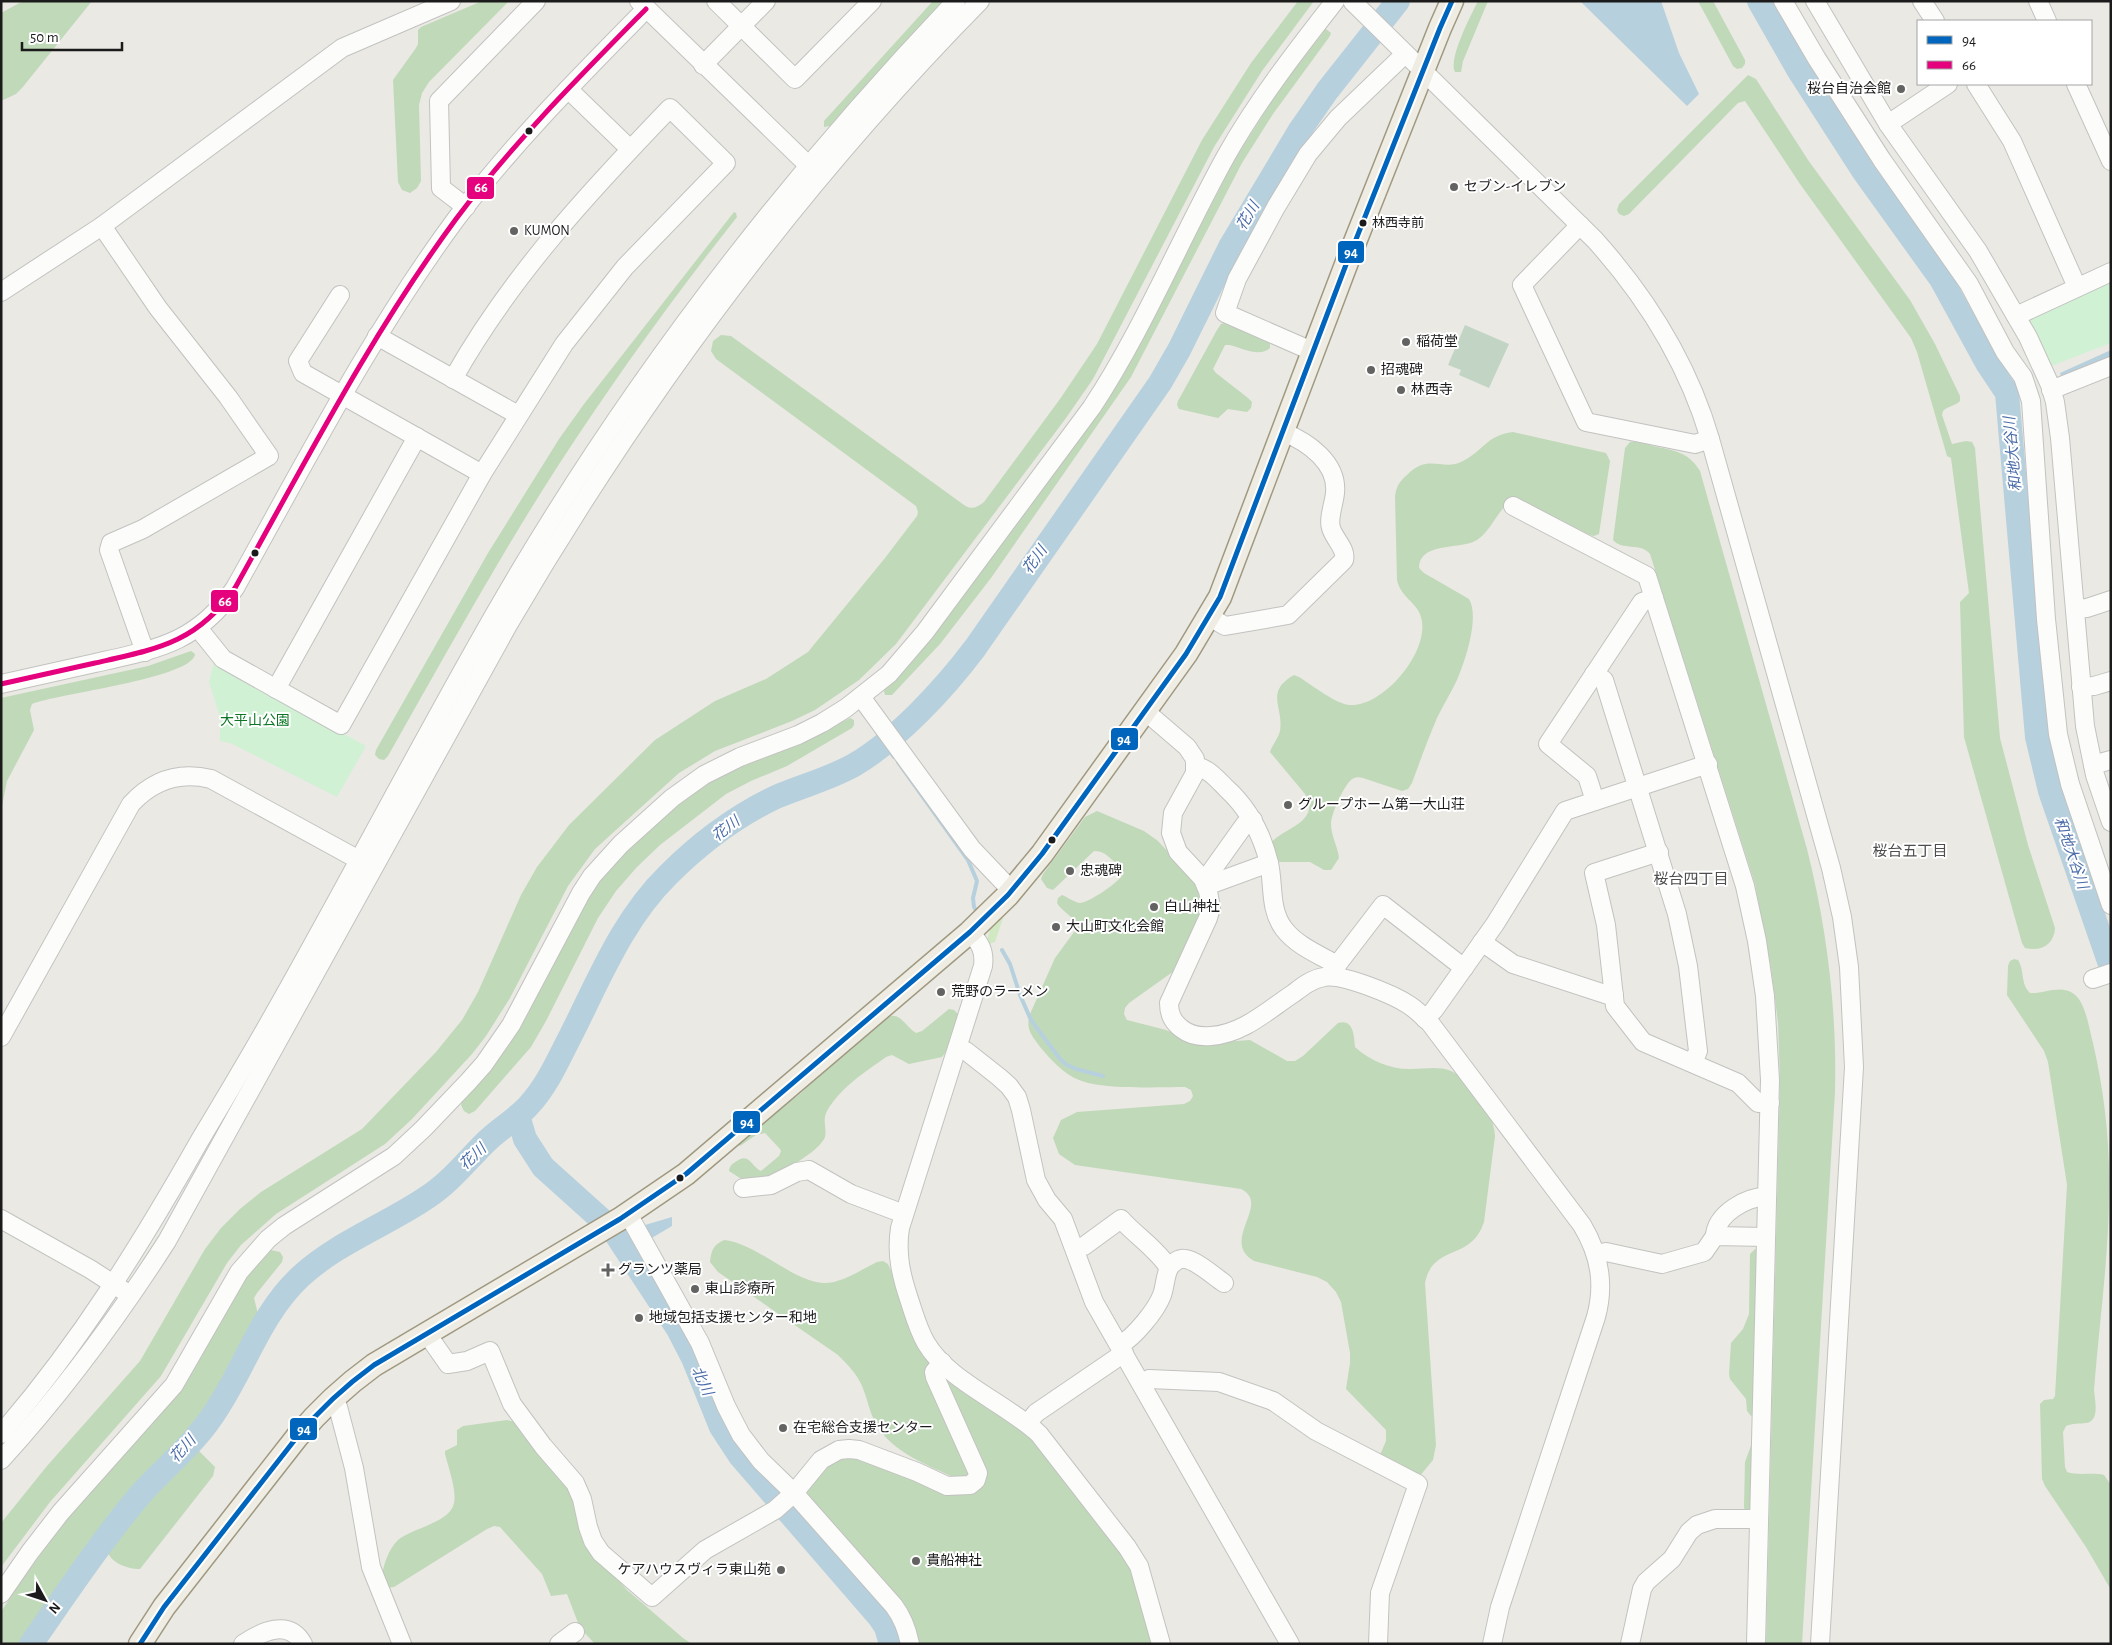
<svg xmlns="http://www.w3.org/2000/svg" width="2112" height="1645" font-family="'Alegreya Sans','Noto Sans JP',sans-serif">
<style>
.grass{fill:#d1e8c2}
.forest{fill:#c0d9b9}
.cemetery{fill:#c2d5c5}
.park{fill:#d1f1d5}
.water{fill:#b7d0dd}
.lines{fill:none;stroke-linecap:round;stroke-linejoin:round}
.stream{stroke:#b7d0dd;stroke-width:4}
.river{stroke:#b7d0dd;stroke-width:24}
.minor-casing{stroke:#c2c2c0;stroke-width:20}
.major-casing{stroke:#9f9981;stroke-width:25}
.minor{stroke:#fcfcfb;stroke-width:18}
.major{stroke:#efece3;stroke-width:22}
.bus-1-casing{stroke:#fff;stroke-width:9}
.bus-2-casing{stroke:#fff;stroke-width:9}
.bus-1{stroke:#0065bd;stroke-width:5}
.bus-2{stroke:#e5007d;stroke-width:5}
.poi-dot{fill:#636361;stroke:#fff;stroke-width:2}
.bus-dot{fill:#1b1b1b;stroke:#fff;stroke-width:2}
.labels{text-anchor:middle;dominant-baseline:central;stroke-width:4;stroke-linejoin:round;paint-order:stroke}
.bus-label{font-size:13px;fill:#1b1b1b;stroke:#fff;text-anchor:start}
.poi-label{font-size:14px;fill:#1b1b1b;stroke:#fff;text-anchor:start}
.park-label{font-size:14px;fill:#0c7624;stroke:#fff}
.water-label{font-size:15px;font-style:italic;fill:#4a6ca8;stroke:#fff}
.neighbourhood-label{font-size:15px;fill:#4e4e4e;stroke:#fff}
.line-badge{stroke:#fff;stroke-width:2}
.badge-label{font-size:14px;text-anchor:middle;font-weight:bold;fill:#fff}
</style>
<rect width="100%" height="100%" fill="#eae9e4"/>
<path class="grass" d="M1002,916L1003,918L995,942L989,944L987,940L991,927Z"/>
<g class="forest">
<path d="M23,1H92L22,88L16,94L1,101V13Z"/>
<path d="M482,1H509L429,82L422,93L419,105L421,181L417,188L410,193L402,190L398,182L393,80L416,48L418,44V30L421,27Z"/>
<path d="M933,1H944L830,126L824,127V121Z"/>
<path d="M1298,1H1314L1262,71L1214,147L1093,379L1066,418L896,644L859,680L815,710L792,721L715,751L679,773L595,849L568,886L510,998L486,1036L472,1054L412,1119L385,1144L276,1214L241,1245L227,1263L161,1376L50,1502L1,1567V1523L47,1466L140,1361L205,1249L221,1228L240,1209L261,1192L362,1129L436,1052L462,1020L478,992L521,895L537,867L569,825L655,740L715,701L766,679L808,652L885,558L917,516L918,512L916,506L716,359L711,351L713,341L721,335L731,336L964,505C972,510 976,508 984,502L1060,399L1097,344L1202,140L1251,63Z"/>
<path d="M1478,1H1488L1463,61L1461,72H1455C1448,59 1471,15 1478,1Z"/>
<path d="M1698,1H1713L1745,60V64L1742,68L1737,69L1733,66Z"/>
<path d="M1326,29L1331,33L1330,36L1273,114L1242,163L1131,377L991,578L940,644L892,695H885L884,691L886,688L914,660L932,638L1085,432L1113,391L1137,348L1235,159L1282,85Z"/>
<path d="M1748,75L1756,79L1808,160L1910,300L1935,344L1960,396V401C1955,406 1948,406 1943,411L1942,415L1952,444L1966,441L1972,442L1975,448L2000,738L2028,845L2055,928C2054,945 2041,952 2025,948L2022,943L1964,737L1960,602L1969,593L1951,458L1947,456L1917,352L1911,338L1800,184L1745,101L1738,103L1629,214L1624,216L1619,214L1617,210L1619,204Z"/>
<path d="M734,212L736,213L737,217C672,299 611,384 554,472C495,564 442,661 388,756L384,760L379,759L375,755L376,750L488,553L559,439L584,404Z"/>
<path d="M1228,322L1266,338L1270,343V348C1260,358 1242,348 1230,345H1225L1213,369L1216,373L1248,398L1252,402L1251,408L1247,412L1228,409L1218,418L1179,409L1177,405L1178,401L1217,330L1221,324Z"/>
<path d="M1513,432L1606,453L1610,461L1599,534L1594,536L1590,535L1517,498C1499,503 1492,534 1473,542C1456,549 1419,543 1419,568L1424,573L1469,599C1480,617 1465,662 1457,680C1451,693 1443,705 1437,718C1428,739 1420,761 1412,783L1408,789L1402,791L1363,778C1359,777 1356,777 1352,779C1344,785 1331,814 1331,824C1331,836 1338,847 1339,858L1331,870H1324L1310,862H1278L1271,843C1283,828 1322,822 1305,794L1270,752C1272,745 1278,739 1280,731C1284,707 1264,692 1294,675L1299,677C1312,685 1334,703 1349,705C1383,708 1431,651 1421,617C1417,602 1401,598 1397,580L1395,497C1396,486 1400,481 1408,474C1429,453 1443,472 1463,461C1483,451 1487,435 1513,432Z"/>
<path d="M1630,442C1638,441 1646,444 1653,446C1673,450 1689,452 1700,471L1807,849C1827,929 1837,1009 1835,1092L1802,1644H1766L1780,1080L1778,1023L1771,967L1755,884L1650,554C1641,542 1622,551 1613,540L1625,448Z"/>
<path d="M191,651L195,654C193,678 56,694 32,704L30,710L34,730L7,781L1,811V698L148,666Z"/>
<path d="M850,718L854,720V725L852,728L787,766L751,781L726,794L660,845L637,867L616,891L598,918L546,1021L531,1047L475,1111L469,1114L464,1111L461,1105L463,1100L490,1070L519,1030L588,898L612,865L627,851L678,805L709,782L743,765L801,743Z"/>
<path d="M1097,811L1144,831L1158,841L1197,883L1204,907L1174,971L1129,1003L1125,1008L1124,1014L1127,1020L1166,1030L1180,1036L1222,1042L1250,1040L1287,1061H1295L1303,1056L1338,1023C1354,1018 1354,1037 1355,1047C1370,1061 1392,1070 1412,1069C1424,1069 1439,1066 1451,1071C1462,1075 1470,1088 1478,1098C1487,1110 1494,1120 1495,1136L1484,1222C1471,1262 1433,1243 1425,1283L1436,1445L1433,1460L1419,1477L1380,1455L1386,1441V1430L1346,1389L1350,1363V1353L1341,1302L1336,1292L1327,1282L1317,1277L1254,1261C1219,1241 1272,1204 1241,1189L1075,1165L1059,1154L1053,1138L1061,1120L1077,1112L1184,1104L1190,1101L1193,1096L1191,1090L1185,1087C1158,1087 1102,1090 1079,1080C1064,1074 1051,1060 1041,1048C1032,1036 1025,1029 1030,1014L1055,958L1077,928C1076,917 1062,912 1057,903L1058,898L1062,895C1068,897 1073,902 1080,903C1088,903 1122,881 1123,873C1123,867 1116,863 1111,859C1106,854 1102,851 1094,851L1053,890L1047,888L1041,879L1043,874L1085,817Z"/>
<path d="M2014,959L2018,960C2025,971 2020,983 2030,993C2045,994 2060,984 2074,994C2086,1003 2089,1029 2093,1043C2104,1091 2110,1140 2109,1190C2109,1257 2099,1324 2094,1390C2095,1401 2100,1421 2086,1423C2079,1424 2073,1423 2066,1426L2063,1432L2065,1467L2067,1472C2079,1476 2092,1472 2104,1475L2111,1485V1590L2086,1547L2045,1486L2042,1479L2040,1404L2044,1400L2053,1399L2055,1396L2067,1185L2048,1062L2044,1051L2007,995L2008,966L2010,961Z"/>
<path d="M949,1009L954,1010L958,1014V1019L948,1049L942,1057L909,1064L892,1055L886,1057C864,1073 841,1087 827,1111C822,1120 827,1128 825,1137C820,1151 780,1174 766,1177C759,1179 751,1179 743,1180L729,1171C730,1165 732,1164 737,1161C749,1152 752,1167 761,1171L779,1156L781,1151L780,1149L765,1133L756,1135L740,1146L737,1144L762,1122L800,1094L837,1058L884,1018C901,1010 904,1026 916,1033L922,1031Z"/>
<path d="M724,1240C758,1244 790,1280 823,1283C841,1284 862,1269 877,1262L883,1261L888,1264L933,1365L974,1473L964,1482C935,1468 898,1456 879,1429C870,1416 868,1400 862,1386C856,1373 848,1365 838,1355L718,1272L710,1262C711,1251 713,1245 724,1240Z"/>
<path d="M1755,1249L1758,1250L1754,1414L1751,1416L1747,1411L1746,1399L1730,1379L1729,1374L1731,1343L1743,1329L1749,1314L1750,1254Z"/>
<path d="M271,1250L280,1252L283,1257L282,1262L257,1293L254,1298L258,1314L257,1319L217,1395L203,1417L125,1502L80,1561L22,1644H1V1612L23,1578L68,1518L181,1390L247,1276L267,1253Z"/>
<path d="M941,1374L1034,1439L1121,1551L1131,1569L1153,1644H918C915,1627 911,1615 901,1601L809,1498L806,1487L840,1454L915,1475L980,1482Z"/>
<path d="M507,1420L516,1422L566,1479L600,1560L627,1590L683,1638L692,1644H595L580,1628L567,1594L551,1596L542,1574L500,1527L494,1526L487,1529L394,1587L388,1588L382,1575C384,1563 389,1549 398,1540C412,1528 450,1523 454,1503C457,1491 448,1466 445,1454V1451L457,1445V1430L463,1426Z"/>
<path d="M1753,1440L1752,1511H1746L1744,1508L1745,1462Z"/>
<path d="M194,1450L199,1451L215,1467L213,1476L140,1569C131,1570 114,1564 109,1555C107,1551 109,1547 111,1543L159,1485Z"/>
</g>
<path class="cemetery" d="M1465,325L1509,344L1489,388L1459,375L1461,370L1448,365Z"/>
<g class="park">
<path d="M2111,278V343L2051,366L2027,320Z"/>
<path d="M215,659L219,664L366,746L337,797L230,743L220,741V717L209,682Z"/>
</g>
<g class="water">
<path d="M1580,1H1661L1679,53L1699,94L1687,106Z"/>
<path d="M2111,350V357L2062,379L2060,373Z"/>
<path d="M672,1217V1226L650,1239L644,1229L645,1225Z"/>
</g>
<g class="lines">
<g class="stream">
<path d="M2007,391L2017,388"/>
<path d="M887,747L894,757"/>
<path d="M898,762L968,860L977,881L973,898L974,907L977,912"/>
<path d="M1002,950L1010,964L1020,995L1031,1020L1060,1059L1067,1065L1076,1069L1103,1076"/>
</g>
<g class="river">
<path d="M1759,1L1799,71L1864,172L1941,279L1987,363L2007,393L2037,737L2050,791L2111,967"/>
<path d="M518,1116L525,1139L543,1167L613,1230L678,1329L693,1358L721,1427L740,1456L880,1618L886,1627L891,1644"/>
<path d="M31,1644C66,1594 100,1543 139,1496C162,1470 191,1447 211,1418C244,1372 258,1316 301,1276C337,1243 386,1225 426,1198C450,1183 468,1159 488,1140C502,1127 518,1118 530,1104C548,1084 558,1060 570,1037C598,982 622,920 668,875C699,844 736,816 776,797C802,786 829,779 854,765C897,740 945,688 975,648L1160,383L1179,350L1230,247L1300,130L1327,91L1398,1"/>
</g>
<g class="minor-casing">
<g id="minor">
<path d="M639,1L808,165"/>
<path d="M716,1L795,79L872,1"/>
<path d="M1352,1L1595,240C1647,298 1688,364 1710,439L1831,868L1842,917L1849,967L1854,1067L1820,1644"/>
<path d="M1783,1L1817,59L1882,160L1969,284L2005,352L2023,377L2031,401L2046,619L2058,734L2070,784L2111,905"/>
<path d="M1815,1L1888,124L1978,251L2028,337L2050,385L2055,402L2060,438L2085,726L2095,775L2111,822"/>
<path d="M1922,1L1935,21"/>
<path d="M2038,1L2047,21"/>
<path d="M703,65L766,1"/>
<path d="M1976,84L2012,141L2077,287"/>
<path d="M2076,84L2111,161"/>
<path d="M568,89L630,149"/>
<path d="M1888,124L1948,84"/>
<path d="M466,207L441,188L439,101L536,1"/>
<path d="M1580,225L1522,285L1586,422L1695,444L1710,439"/>
<path d="M102,226L158,308L228,397L269,456L143,529L111,543L109,550L145,652"/>
<path d="M1,292L102,226L342,48L451,1"/>
<path d="M340,295L298,361L303,373L482,474"/>
<path d="M2016,316L2111,272"/>
<path d="M377,336L518,415"/>
<path d="M1314,352L1225,313L1237,279L1276,207L1308,154L1338,118L1405,54"/>
<path d="M2051,390L2111,366"/>
<path d="M1513,506L1647,576L1745,886L1757,941L1765,996L1770,1080L1756,1644"/>
<path d="M2075,609L2087,608L2111,600"/>
<path d="M1210,617L1225,626L1288,615L1344,560C1347,549 1334,539 1331,528C1328,518 1334,504 1335,493C1338,463 1308,442 1283,432"/>
<path d="M198,628L223,659L341,725L482,474L564,344L625,267L726,163L670,108C590,191 510,277 453,379"/>
<path d="M1594,674L1604,680L1677,914L1688,966L1698,1051L1693,1063"/>
<path d="M1,684C32,677 64,670 95,663C157,649 197,643 235,588C305,463 371,334 456,219C513,143 580,76 646,9"/>
<path d="M2081,687L2094,686L2111,681"/>
<path d="M276,689L417,437"/>
<path d="M861,697L972,849L1012,891"/>
<path d="M1145,711L1187,747L1195,759V773L1173,813L1171,833L1178,852L1203,879L1208,891L1211,908L1208,918L1169,1003C1169,1015 1173,1022 1182,1029C1191,1036 1200,1037 1211,1036C1243,1034 1268,1010 1294,993C1303,986 1312,979 1324,977C1342,973 1394,995 1409,1005C1417,1010 1423,1017 1430,1023L1582,1225C1600,1255 1605,1284 1596,1317L1500,1607L1492,1644"/>
<path d="M2093,765L2111,760"/>
<path d="M1196,766C1209,769 1217,779 1226,788C1248,808 1262,834 1269,863C1274,885 1269,909 1284,929C1297,946 1320,955 1337,965"/>
<path d="M1595,801L1587,776L1548,744L1642,602L1654,598"/>
<path d="M1659,852L1594,873L1606,925L1615,1006L1643,1042L1738,1083L1758,1103H1770"/>
<path d="M1203,879L1210,873L1245,824L1253,820"/>
<path d="M1206,886L1269,863"/>
<path d="M970,932C980,943 985,951 983,966L900,1228C896,1254 901,1275 909,1299C914,1314 918,1329 926,1343C948,1381 1006,1403 1039,1434L1127,1547L1139,1566L1161,1644"/>
<path d="M1482,942L1513,964L1608,995H1614"/>
<path d="M1335,976L1337,965L1383,905L1464,968"/>
<path d="M2093,979L2111,973"/>
<path d="M1425,1019L1434,1010L1495,924L1565,811L1708,764"/>
<path d="M1,1037L131,804C153,780 179,771 211,779L359,860"/>
<path d="M957,1049L966,1051L999,1077L1009,1086L1017,1097L1021,1110L1036,1180L1047,1200L1063,1219L1094,1302L1290,1644"/>
<path d="M743,1188L771,1185L797,1172L809,1170L851,1194L904,1214"/>
<path d="M628,1214L700,1343L726,1406L741,1435L761,1461L794,1493L894,1606C903,1618 907,1629 910,1644"/>
<path d="M1,1219L90,1269L124,1291"/>
<path d="M1715,1236C1716,1214 1747,1196 1767,1197"/>
<path d="M1075,1249L1084,1246L1121,1219C1136,1236 1156,1248 1169,1268"/>
<path d="M1596,1254L1606,1252L1662,1264L1704,1252L1715,1236L1766,1237"/>
<path d="M427,1334L448,1364L467,1361L490,1351L512,1404L543,1446L575,1483L582,1499L588,1527L593,1541L601,1553L652,1597L705,1550L775,1510L794,1493L821,1460L839,1450L849,1449L859,1450L917,1472L947,1486L970,1485L976,1480L978,1473L935,1377L934,1372L942,1362"/>
<path d="M1120,1345C1134,1337 1156,1311 1162,1295C1165,1287 1165,1276 1169,1268C1172,1263 1179,1258 1185,1259C1196,1260 1215,1277 1224,1283"/>
<path d="M1142,1383L1149,1379L1219,1382L1273,1401L1316,1431L1418,1484L1380,1593L1378,1644"/>
<path d="M331,1399L338,1407L354,1468L371,1567L402,1644"/>
<path d="M1028,1423L1036,1413L1124,1353"/>
<path d="M1,1434C80,1343 141,1244 200,1140C221,1105 242,1070 262,1035C341,897 414,755 493,617C621,393 778,188 956,1"/>
<path d="M1,1460C63,1392 117,1319 167,1241L508,625C640,399 796,188 980,1"/>
<path d="M1,1594L30,1552L61,1512L174,1385L239,1272L268,1239L284,1226L394,1156L423,1129L468,1082L484,1064L511,1025L581,893L592,876L621,844L672,798L704,775L740,757L798,735L822,723L846,708L889,674L925,632L1092,407C1144,328 1180,239 1226,156C1257,101 1296,51 1335,1"/>
<path d="M243,1644C261,1632 289,1618 303,1644"/>
<path d="M559,1644L575,1632"/>
<path d="M1630,1644L1642,1589L1646,1582L1672,1559L1689,1532L1697,1525L1715,1519H1759"/>
</g>
</g>
<g class="major-casing">
<path id="major" d="M140,1644L164,1607L297,1437C320,1409 345,1386 374,1365L620,1219L686,1174L970,932L1008,895L1042,854L1186,654L1220,597L1347,262L1440,28L1452,1"/>
</g>
<use href="#minor" class="minor"/>
<use href="#major" class="major"/>
<g class="bus-1-casing">
<path id="bus-1" d="M140,1644L164,1607L297,1437C320,1409 345,1386 374,1365L620,1219L686,1174L970,932L1008,895L1042,854L1186,654L1220,597L1347,262L1440,28L1452,1"/>
</g>
<g class="bus-2-casing">
<path id="bus-2" d="M1,684C32,677 64,670 95,663C157,649 197,643 235,588C305,463 371,334 456,219C513,143 580,76 646,9"/>
</g>
<use href="#bus-1" class="bus-1"/>
<use href="#bus-2" class="bus-2"/>
</g>
<g class="poi-dot">
<circle cx="1901" cy="89" r="5"/>
<circle cx="1454" cy="187" r="5"/>
<circle cx="514" cy="231" r="5"/>
<circle cx="1406" cy="342" r="5"/>
<circle cx="1371" cy="370" r="5"/>
<circle cx="1401" cy="390" r="5"/>
<circle cx="1288" cy="805" r="5"/>
<circle cx="1070" cy="871" r="5"/>
<circle cx="1154" cy="907" r="5"/>
<circle cx="1056" cy="927" r="5"/>
<circle cx="941" cy="992" r="5"/>
<path d="M605.5 1262.5h5v5h5v5h-5v5h-5v-5h-5v-5h5z"/>
<circle cx="695" cy="1289" r="5"/>
<circle cx="639" cy="1318" r="5"/>
<circle cx="783" cy="1428" r="5"/>
<circle cx="916" cy="1561" r="5"/>
<circle cx="781" cy="1570" r="5"/>
</g>
<g class="bus-dot">
<circle cx="529" cy="131" r="4.5"/>
<circle cx="1363" cy="223" r="4.5"/>
<circle cx="255" cy="553" r="4.5"/>
<circle cx="1052" cy="840" r="4.5"/>
<circle cx="680" cy="1178" r="4.5"/>
</g>
<g class="labels">
<g class="bus-label">
<text x="1372" y="223">林西寺前</text>
</g>
<g class="poi-label">
<text x="1891" y="89" text-anchor="end">桜台自治会館</text>
<text x="1464" y="187">セブン-イレブン</text>
<text x="524" y="231">KUMON</text>
<text x="1416" y="342">稲荷堂</text>
<text x="1381" y="370">招魂碑</text>
<text x="1411" y="390">林西寺</text>
<text x="1298" y="805">グループホーム第一大山荘</text>
<text x="1080" y="871">忠魂碑</text>
<text x="1164" y="907">白山神社</text>
<text x="1066" y="927">大山町文化会館</text>
<text x="951" y="992">荒野のラーメン</text>
<text x="618" y="1270">グランツ薬局</text>
<text x="705" y="1289">東山診療所</text>
<text x="649" y="1318">地域包括支援センター和地</text>
<text x="793" y="1428">在宅総合支援センター</text>
<text x="926" y="1561">貴船神社</text>
<text x="771" y="1570" text-anchor="end">ケアハウスヴィラ東山苑</text>
</g>
<g class="park-label">
<text x="255" y="721">大平山公園</text>
</g>
<g class="water-label">
<text transform="translate(1248 216) rotate(-59)">花川</text>
<text transform="translate(2013 454) rotate(-95)">和地大谷川</text>
<text transform="translate(1035 560) rotate(-55)">花川</text>
<text transform="translate(726 829) rotate(-38)">花川</text>
<text transform="translate(2071 853) rotate(71)">和地大谷川</text>
<text transform="translate(473 1157) rotate(-43)">花川</text>
<text transform="translate(702 1381) rotate(65)">北川</text>
<text transform="translate(183 1449) rotate(-48)">花川</text>
</g>
<g class="neighbourhood-label">
<text x="1910" y="851">桜台五丁目</text>
<text x="1691" y="879">桜台四丁目</text>
</g>
</g>
<g class="line-badge">
<rect x="466" y="176" width="29" height="24" rx="5" fill="#e5007d"/>
<rect x="1337" y="240" width="28" height="24" rx="5" fill="#0065bd"/>
<rect x="210" y="589" width="29" height="24" rx="5" fill="#e5007d"/>
<rect x="1110" y="727" width="29" height="24" rx="5" fill="#0065bd"/>
<rect x="732" y="1110" width="29" height="24" rx="5" fill="#0065bd"/>
<rect x="289" y="1417" width="29" height="24" rx="5" fill="#0065bd"/>
</g>
<g class="badge-label">
<text x="481" y="192">66</text>
<text x="1351" y="257">94</text>
<text x="225" y="606">66</text>
<text x="1124" y="744">94</text>
<text x="747" y="1127">94</text>
<text x="304" y="1434">94</text>
</g>
<rect width="2112" height="1645" fill="none" stroke="#1b1b1b" stroke-width="5"/>
<rect x="1917" y="20" width="175" height="65" fill="#ffffff" stroke="#a4a4a4"/>
<rect x="1927" y="36" width="25" height="8" fill="#0065bd" stroke="#a4a4a4"/>
<text x="1962" y="45" font-size="15" fill="#1b1b1b">94</text>
<rect x="1927" y="61" width="25" height="8" fill="#e5007d" stroke="#a4a4a4"/>
<text x="1962" y="70" font-size="15" fill="#1b1b1b">66</text>
<g transform="translate(45 1600) rotate(130)" stroke="#ffffff" stroke-width="4" paint-order="stroke">
<path d="M0-4L9 19L0 12L-9 19Z" fill="#1b1b1b"/>
<text y="-8" font-size="14" font-weight="bold" text-anchor="middle" fill="#1b1b1b">N</text>
</g>
<path d="M22 42v8h100v-8" fill="none" stroke="#1b1b1b" stroke-width="2.5"/>
<text x="30" y="42" font-size="15" fill="#1b1b1b" stroke="#ffffff" stroke-width="4" paint-order="stroke">50 m</text>
</svg>
